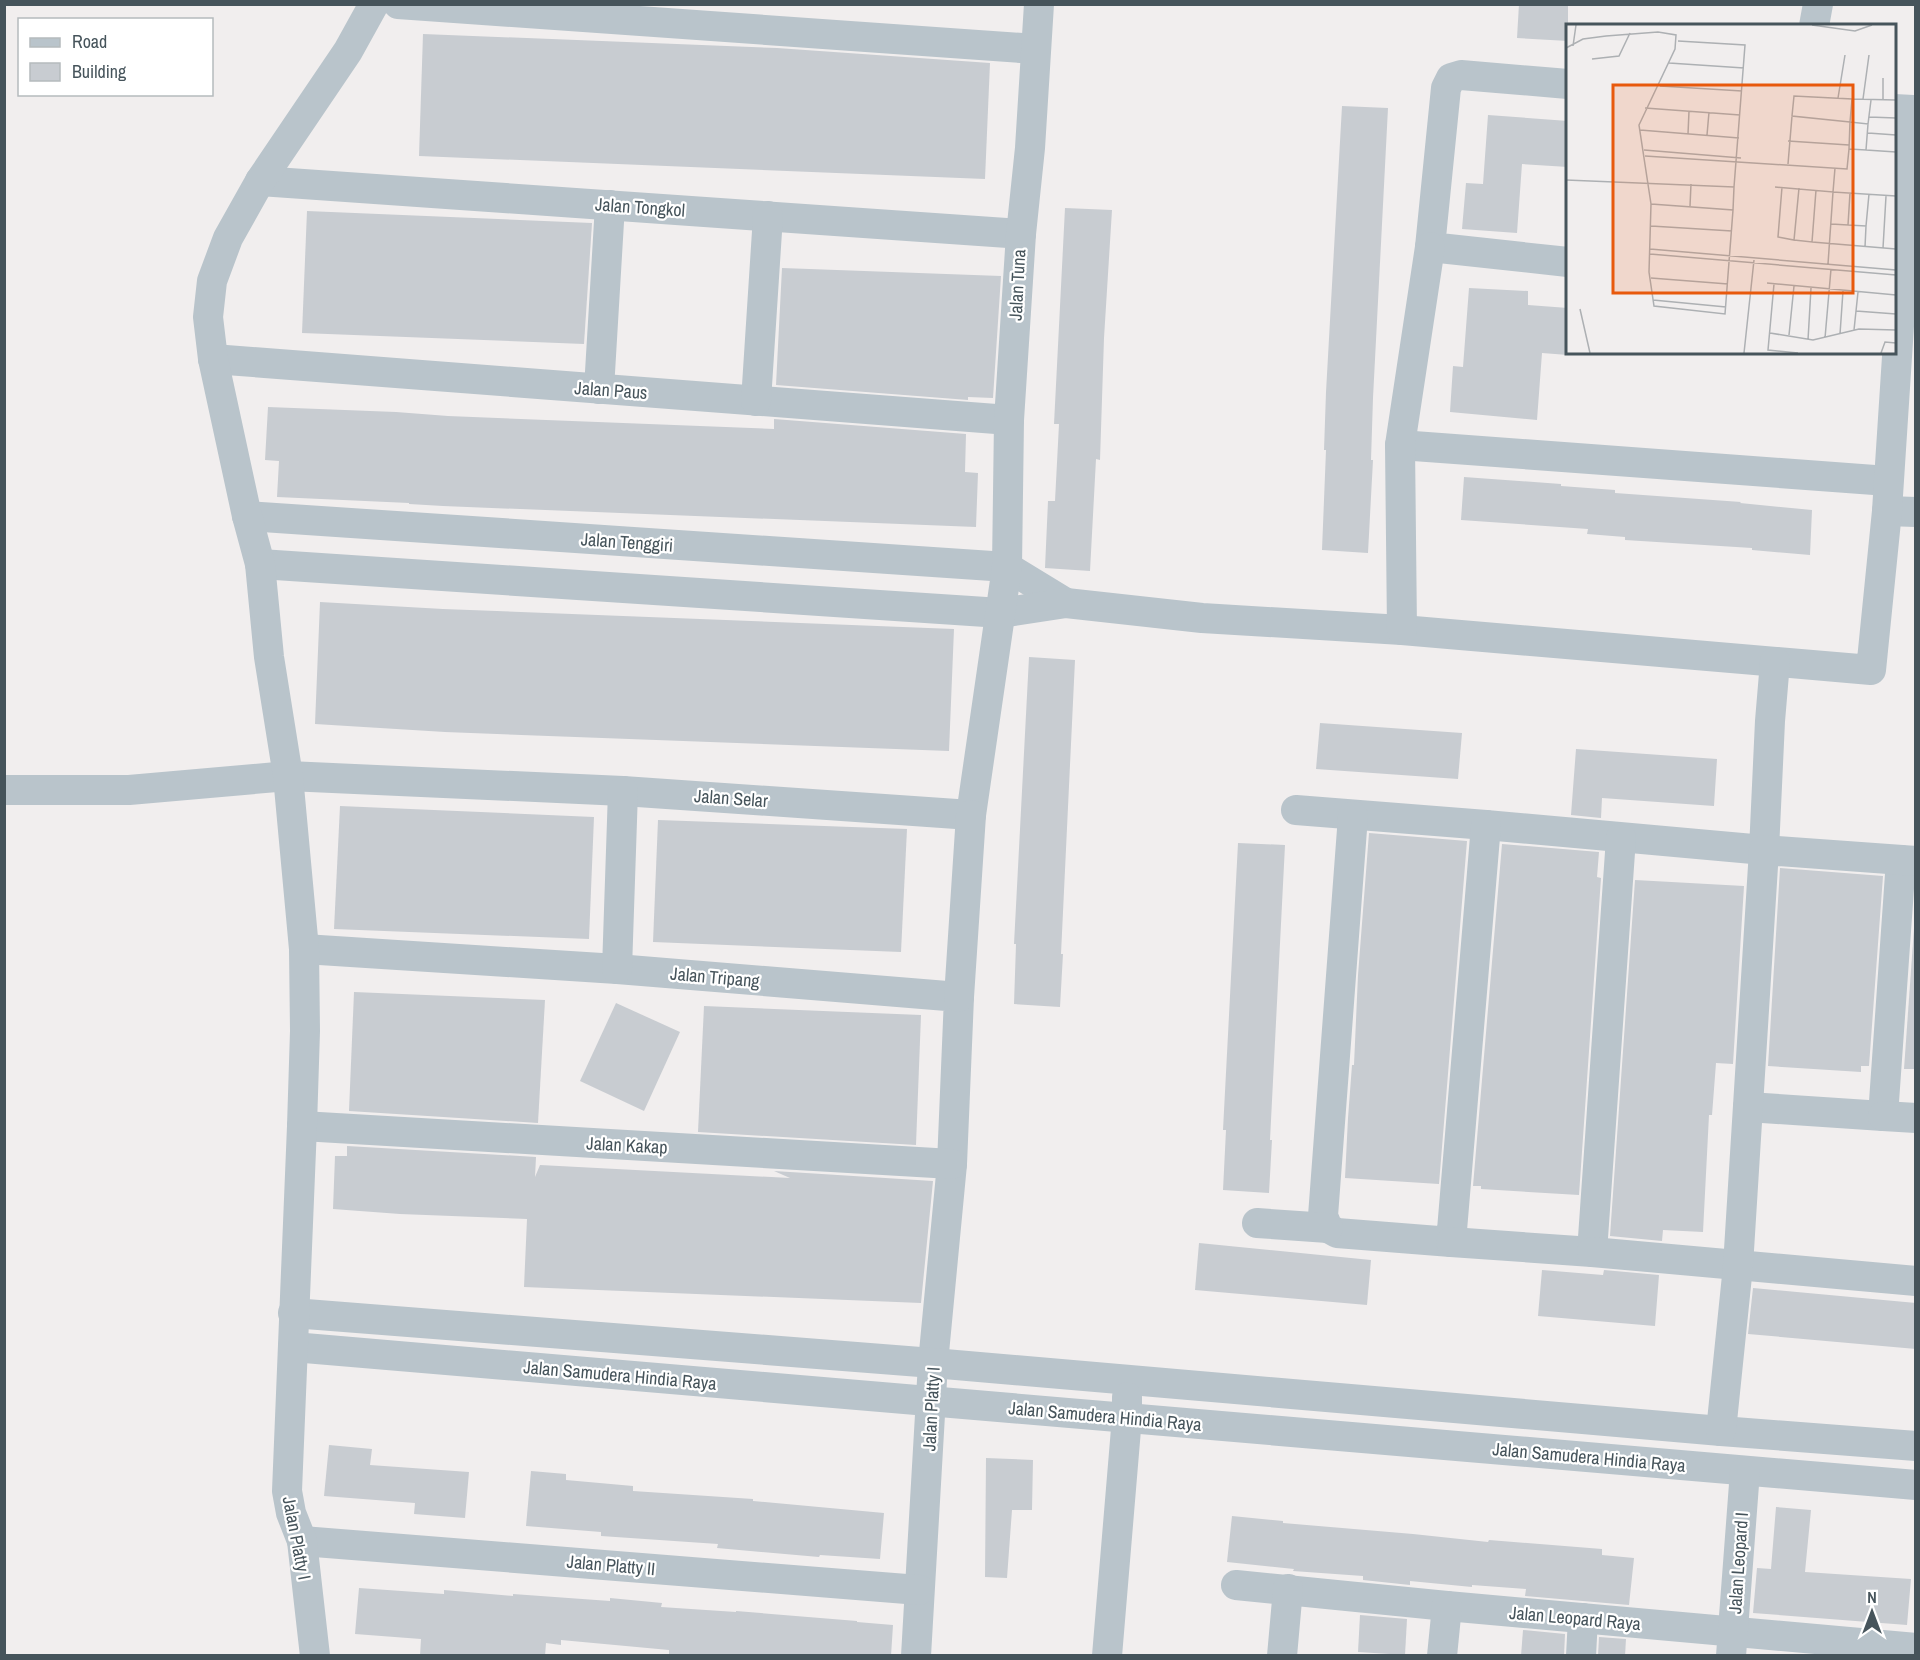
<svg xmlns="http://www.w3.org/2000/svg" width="1920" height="1660" font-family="'Archivo Narrow',sans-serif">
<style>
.building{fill:#c8ccd1}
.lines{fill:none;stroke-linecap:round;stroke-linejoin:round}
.street{stroke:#b9c4cb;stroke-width:30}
.labels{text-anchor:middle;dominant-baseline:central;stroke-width:4.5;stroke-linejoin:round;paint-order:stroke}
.street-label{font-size:18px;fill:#46545b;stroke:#fff}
.inset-road{fill:none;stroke:#adb0b3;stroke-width:1.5}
.view{fill:#e8590c;fill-opacity:0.15;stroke:#e8590c;stroke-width:3}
.inset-edge{fill:none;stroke:#46545b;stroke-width:3}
</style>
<rect width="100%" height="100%" fill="#f1eeee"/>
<g class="building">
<path d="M1519,4H1568V41L1517,38Z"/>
<path d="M423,34L777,48L990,63L985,179L419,156Z"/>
<path d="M1342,106L1388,108L1373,398L1371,460H1373L1368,553L1322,550L1326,450H1324L1326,392Z"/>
<path d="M1488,115L1568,121V167L1522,164L1517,233L1462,229L1466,183L1483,184Z"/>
<path d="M1065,208L1112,210L1104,338L1100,460L1096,459L1090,571L1045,568L1048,501H1055L1059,424H1054Z"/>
<path d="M307,211L592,223L584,344L302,333Z"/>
<path d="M782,268L1001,276L993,398L968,397V400L776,385Z"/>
<path d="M1469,288L1528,291V305L1568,308V355L1542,353L1537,420L1450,412L1453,366L1463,367Z"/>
<path d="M268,407L396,412L448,416L774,429V419L966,434L965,472L978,473L976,527L443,506L409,504V503L277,497L279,461L265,460Z"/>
<path d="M1464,477L1561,484V486L1615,490V493L1741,502L1740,503L1812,510L1810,555L1752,550V548L1625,540V537L1587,534L1588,529L1461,520Z"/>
<path d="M320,602L443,609L954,629L949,751L445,732L315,724Z"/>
<path d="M1029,657L1075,660L1061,954H1063L1060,1007L1014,1004L1016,944H1014Z"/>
<path d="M1320,723L1462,733L1458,779L1316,769Z"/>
<path d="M1576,749L1717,759L1714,806L1602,798L1601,818L1571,815Z"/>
<path d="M340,806L594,817L589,939L334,929Z"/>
<path d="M658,820L907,829L901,952L653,942Z"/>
<path d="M1369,833L1467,841L1439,1184L1345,1178L1348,1118L1352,1065H1354L1358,975Z"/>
<path d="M1238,843L1285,845L1270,1140H1272L1269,1193L1223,1190L1226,1130H1223Z"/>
<path d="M1502,844L1599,852L1597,877L1601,878L1579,1195L1481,1189V1186H1473Z"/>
<path d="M1780,868L1883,876L1869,1066H1861V1072L1768,1066Z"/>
<path d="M1635,880L1744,886L1733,1064L1716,1063L1712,1115H1709L1703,1232L1663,1230L1662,1241L1610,1236Z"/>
<path d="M1916,900V1069H1904Z"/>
<path d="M354,992L545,1000L538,1123L349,1111Z"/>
<path d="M616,1003L680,1032L644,1111L580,1081Z"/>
<path d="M704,1006L921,1015L916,1145L698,1132Z"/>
<path d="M347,1146L536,1157L535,1177L540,1165L790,1178L774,1171L933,1181L921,1303L524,1287L527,1219L400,1214L333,1209L335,1156H347Z"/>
<path d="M1199,1243L1371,1260L1367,1305L1195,1290Z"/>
<path d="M1542,1270L1603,1275L1604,1270L1659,1275L1655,1326L1538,1316Z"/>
<path d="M1753,1288L1916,1303V1349L1748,1334Z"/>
<path d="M329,1445L372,1449L370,1465L469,1472L465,1518L414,1514L415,1503L324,1496Z"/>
<path d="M986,1458L1033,1460L1032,1510H1012L1007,1578L985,1577Z"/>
<path d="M531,1471L566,1474V1480L633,1486V1491L753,1499V1501L884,1513L880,1559L820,1555L819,1557L717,1548L718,1544L601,1536V1532L526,1526Z"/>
<path d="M1776,1507L1811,1510L1805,1572L1911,1579L1907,1625L1753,1613L1757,1568L1771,1569Z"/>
<path d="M1232,1516L1283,1521V1523L1413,1534L1488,1542L1489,1540L1602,1549V1555L1634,1558L1629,1605L1525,1596L1526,1589L1472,1585V1587L1410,1581V1585L1363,1580V1576L1293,1571L1294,1569L1227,1562Z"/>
<path d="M359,1588L444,1594V1590L513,1596V1594L610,1601V1598L662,1603L661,1607L736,1612V1611L857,1621V1622L893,1625L891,1656H684L669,1654V1650L561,1640V1645L546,1643L545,1656H420L421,1639L355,1634Z"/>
<path d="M1360,1615L1407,1619L1405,1655L1358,1652Z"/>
<path d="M1523,1630L1565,1634L1564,1656H1521Z"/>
<path d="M1599,1637L1626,1639L1625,1656H1598Z"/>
</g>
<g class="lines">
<g class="street">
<path d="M398,4L1036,49"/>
<path d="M1814,26L1818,4"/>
<path d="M1568,84L1461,75L1451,78L1446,88L1430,247L1568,262"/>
<path d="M260,181L1021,234"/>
<path d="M213,359L1009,420"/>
<path d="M599,389L610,205"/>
<path d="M756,401L768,216"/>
<path d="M1400,445L1888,481"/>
<path d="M1887,511L1916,512"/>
<path d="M247,516L1007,567L1066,603"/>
<path d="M260,564L1001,613L1066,603L1202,618L1402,630L1871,670L1887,511L1913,110L1894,109"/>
<path d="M1402,630L1400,445L1430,247"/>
<path d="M4,790H129L288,776L623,791L971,815L1007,567L1009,420L1021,234L1030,148L1039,4"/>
<path d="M1296,810L1486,825L1764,850L1770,721L1775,662"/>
<path d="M1353,816L1323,1216L1328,1228L1337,1233L1451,1242L1486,825"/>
<path d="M304,949L617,969L959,997L952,1164L933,1363L916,1656"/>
<path d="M617,969L623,791"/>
<path d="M959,997L971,815"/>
<path d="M1748,1107L1883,1116L1901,860"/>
<path d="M1883,1116L1916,1118"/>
<path d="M302,1126L952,1164"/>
<path d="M1257,1223L1328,1228"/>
<path d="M1451,1242L1592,1252L1621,838"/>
<path d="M1592,1252L1916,1281"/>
<path d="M293,1313L933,1363L1721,1431L1916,1446"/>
<path d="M293,1347L1916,1485"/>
<path d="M1721,1431L1738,1266L1764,850L1916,861"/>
<path d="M302,1541L919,1590"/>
<path d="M1236,1585L1447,1606L1916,1648"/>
<path d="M315,1656L302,1541L291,1513L287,1491L302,1126L305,1031L304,949L288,776L269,657L260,564L247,516L213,359L208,317L212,281L228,238L260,181L348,51L374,4"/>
<path d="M1107,1656L1127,1417V1397"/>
<path d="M1282,1656L1288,1589"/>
<path d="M1442,1656L1447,1606"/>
<path d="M1581,1656L1583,1618"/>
<path d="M1731,1656L1745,1471"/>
</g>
</g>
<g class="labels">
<g class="street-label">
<text transform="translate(640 207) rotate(4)">Jalan Tongkol</text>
<text transform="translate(1017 285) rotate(-87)">Jalan Tuna</text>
<text transform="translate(611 390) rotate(4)">Jalan Paus</text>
<text transform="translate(627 542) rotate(4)">Jalan Tenggiri</text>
<text transform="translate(731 798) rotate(4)">Jalan Selar</text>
<text transform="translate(715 977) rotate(5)">Jalan Tripang</text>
<text transform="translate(627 1145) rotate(3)">Jalan Kakap</text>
<text transform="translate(620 1375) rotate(5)">Jalan Samudera Hindia Raya</text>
<text transform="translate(931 1409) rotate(-87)">Jalan Platty I</text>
<text transform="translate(1105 1416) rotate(5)">Jalan Samudera Hindia Raya</text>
<text transform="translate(1589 1457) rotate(5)">Jalan Samudera Hindia Raya</text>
<text transform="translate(297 1538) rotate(79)">Jalan Platty I</text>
<text transform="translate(1738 1563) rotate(-86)">Jalan Leopard I</text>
<text transform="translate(611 1565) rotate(5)">Jalan Platty II</text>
<text transform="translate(1575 1618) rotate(5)">Jalan Leopard Raya</text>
</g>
</g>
<g transform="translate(1566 24)">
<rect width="330" height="330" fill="#f1eeee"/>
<path class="inset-road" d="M246,1L289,7L306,1M7,22L10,1M0,24L17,15L40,12L92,8L110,11L109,25L73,101L85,180L83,248L88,282L159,290L167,186L85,180M26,35L53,32L64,9M103,39L178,44M94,62L176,67M272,74L279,31M286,75L330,76M297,75L303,31M317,76V54M79,84L174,91M303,93L330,94M74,106L173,114M302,109L330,111M122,110L123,87M141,111L143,88M222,117L283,121M283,125L300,126L302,100M78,126L175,134M300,126L330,128M79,132L281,145L283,125L284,98L286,75L228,72L226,92L284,98L302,100L305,76M222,140L226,92M0,156L168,163L179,21L112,17M209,163L267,168L269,144M216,163L212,213L228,216L233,164M124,182L125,160M167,186L168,163M265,200L282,201L284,169M282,201L300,202L303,170M85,202L166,207M228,216L246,218L250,166M246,218L330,225M299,223L300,202M317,224L320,172M84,225L330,246M84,230L330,251M262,240L267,168L330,172M85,254L162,260M201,259L330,271M208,260L202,326L232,329M87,276L160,283M14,285L24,329M290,287L330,290M288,306L292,268M204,309L247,316L293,305L330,306M274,310L277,267M223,311L228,262M259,314L265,245M242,316L245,264M178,329L188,236M315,329L319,318L330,319"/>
<path class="view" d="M47,61H287V269H47Z"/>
<rect width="330" height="330" class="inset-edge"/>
</g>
<rect width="1920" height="1660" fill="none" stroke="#46545b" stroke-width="12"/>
<rect x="18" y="18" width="195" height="78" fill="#ffffff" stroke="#b5bbbd" stroke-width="1.5"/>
<rect x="30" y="38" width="30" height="9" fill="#b9c4cb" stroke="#b5bbbd" stroke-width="1.5"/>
<text x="72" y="48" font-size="18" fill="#46545b">Road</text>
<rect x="30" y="63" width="30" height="18" fill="#c8ccd1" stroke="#b5bbbd" stroke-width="1.5"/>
<text x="72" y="78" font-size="18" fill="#46545b">Building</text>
<g transform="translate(1872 1612)" stroke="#ffffff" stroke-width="4.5" paint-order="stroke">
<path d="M0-4.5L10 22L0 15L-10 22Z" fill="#46545b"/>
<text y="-9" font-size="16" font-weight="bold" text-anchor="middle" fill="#46545b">N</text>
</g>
</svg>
